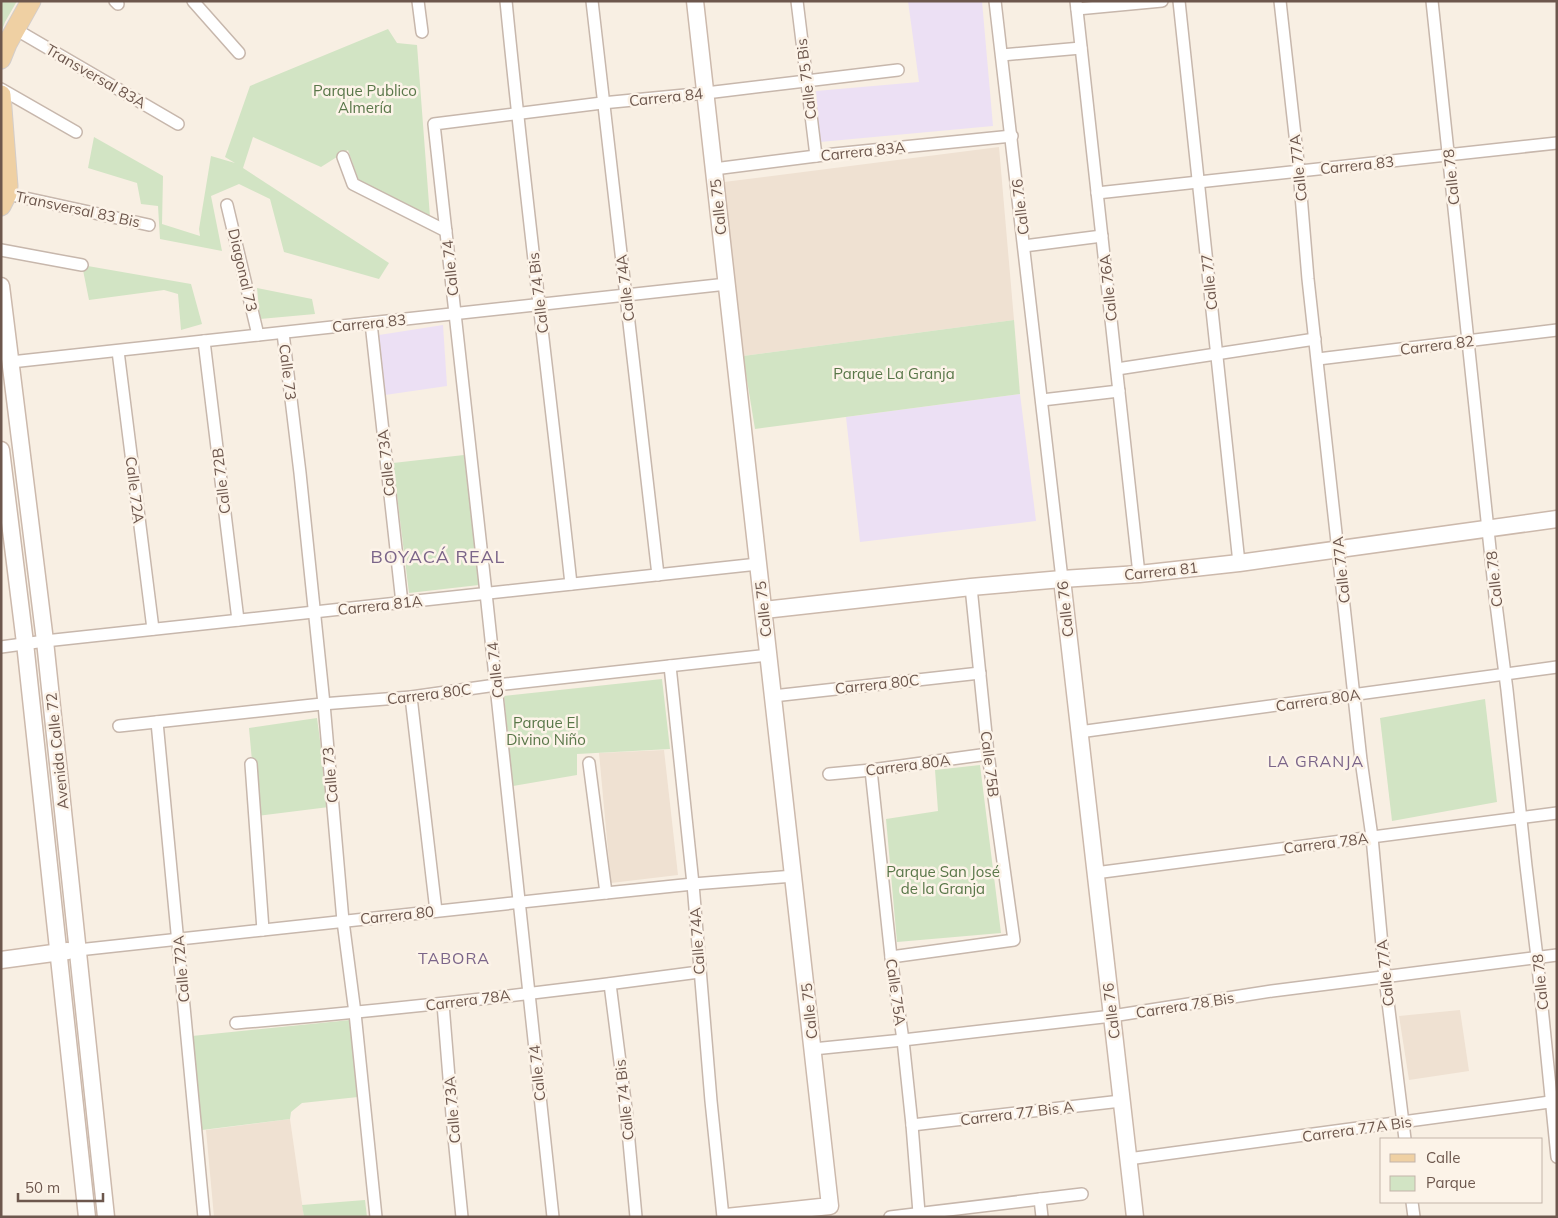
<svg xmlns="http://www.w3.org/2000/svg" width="1558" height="1218" font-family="Mulish,sans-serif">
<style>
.residential{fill:#efe1d2}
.education{fill:#ece0f4}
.green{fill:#d2e4c4}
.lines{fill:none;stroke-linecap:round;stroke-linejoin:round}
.street-casing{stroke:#c7b7ac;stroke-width:14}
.secondary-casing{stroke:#ccb9ac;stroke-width:19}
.primary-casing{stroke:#d3cdca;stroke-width:21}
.street{stroke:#fff;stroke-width:11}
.secondary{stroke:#fff;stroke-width:16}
.primary{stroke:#efd0a3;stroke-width:19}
.labels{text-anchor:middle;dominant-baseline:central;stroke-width:5;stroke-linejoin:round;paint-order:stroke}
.street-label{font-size:15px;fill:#6d574d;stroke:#fcf3e8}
.park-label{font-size:15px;fill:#597749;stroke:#fcf3e8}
.neighbourhood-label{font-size:16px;letter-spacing:1px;fill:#7b6589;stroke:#fcf3e8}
.quarter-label{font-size:18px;letter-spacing:1px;fill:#7b6589;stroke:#fcf3e8}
</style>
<rect width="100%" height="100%" fill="#f8efe3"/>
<g class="residential">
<path d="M999,147L1014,320L743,356L724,182Z"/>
<path d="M664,750L678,875L611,883L599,753Z"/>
<path d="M1460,1010L1469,1071L1409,1080L1399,1016Z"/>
<path d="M290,1119L304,1217H214L206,1130Z"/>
</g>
<g class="education">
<path d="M908,1H982L993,126L820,142L816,91L919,82Z"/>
<path d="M443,325L447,386L385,395L379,335Z"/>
<path d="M1020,394L1036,521L860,542L846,417Z"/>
</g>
<g class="green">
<path d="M1,1H17L5,22L1,33Z"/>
<path d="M388,29L397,43L417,45L430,217L359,181L348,150L321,167L253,137L243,168L389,263L379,279L284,252L270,199L239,184L211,196L222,251L160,239L158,206L141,204L137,183L88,168L94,137L163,176L162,224L200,236L199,229L211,156L235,163L225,157L250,86Z"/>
<path d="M82,265L191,284L202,324L181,330L178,294L164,290L89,300Z"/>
<path d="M257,288L312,299L315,314L260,319Z"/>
<path d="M1014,320L1020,394L755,429L743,356Z"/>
<path d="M464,455L479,585L409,593L393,463Z"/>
<path d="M662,679L670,749L577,754V775L513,786L504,696Z"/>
<path d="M1485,699L1497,802L1392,821L1380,718Z"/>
<path d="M317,718L329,807L257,816L249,728Z"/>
<path d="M980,765L1001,933L897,942L886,819L938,811L935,770Z"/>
<path d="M350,1020L358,1097L302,1103L291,1112L290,1119L202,1130L192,1036Z"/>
<path d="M365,1200L367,1217H304L302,1205Z"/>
</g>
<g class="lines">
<g class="street-casing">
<g id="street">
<path d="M115,1L118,4"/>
<path d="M193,1L239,53"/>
<path d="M418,1L422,32"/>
<path d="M506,1C525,196 550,390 571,584"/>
<path d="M592,1L658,575"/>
<path d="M797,1L816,156"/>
<path d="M995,1L1062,579"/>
<path d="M1076,1L1139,574"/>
<path d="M1179,1L1239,563"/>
<path d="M1280,1L1299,171L1308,279L1361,760L1372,837L1385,978L1405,1139"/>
<path d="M1432,1L1495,596L1507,690L1526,866L1537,957L1557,1157"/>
<path d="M1077,9L1162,1"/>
<path d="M15,29L178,124"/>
<path d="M1002,55L1081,48"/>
<path d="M1,89L76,132"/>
<path d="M343,157L353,184L446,231"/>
<path d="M714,169L824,155L1012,136"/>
<path d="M1097,193L1557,143"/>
<path d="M7,194L149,225"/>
<path d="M227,205L258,335"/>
<path d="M1024,246L1102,236"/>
<path d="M1,250L82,265"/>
<path d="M371,323L402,603"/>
<path d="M283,333L300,473L324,704L343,921L355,1013L376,1217"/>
<path d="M204,341L238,620"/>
<path d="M118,351L153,629"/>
<path d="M1318,359L1557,330"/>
<path d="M11,362L727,284"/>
<path d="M1117,369L1315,339"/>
<path d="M1042,400L1119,391"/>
<path d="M1,647L45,641L758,564"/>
<path d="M670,666L693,884L711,1101L723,1217"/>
<path d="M773,696L980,673"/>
<path d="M411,697L436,911"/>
<path d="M157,722L204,1217"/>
<path d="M119,726L322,704L411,697L496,685L769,655"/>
<path d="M1079,732L1557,667"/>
<path d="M589,763L606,893"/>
<path d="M251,764L263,930"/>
<path d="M871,770L891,957L903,1040L912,1125L919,1213"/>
<path d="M829,774L871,770L988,754"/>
<path d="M1095,873L1557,813"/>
<path d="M78,950L606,893L693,884L794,876"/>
<path d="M891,957L1014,940L988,754L971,587"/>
<path d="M610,984L626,1109L636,1217"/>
<path d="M443,1004L453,1127L462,1217"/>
<path d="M236,1023C391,1010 545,993 699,972"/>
<path d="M813,1049L903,1040L1112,1016L1272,991L1557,955"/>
<path d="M912,1125L1121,1101"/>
<path d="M1128,1159L1557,1101"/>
<path d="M1040,1199L1042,1217"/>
<path d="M1412,1202L1414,1217"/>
<path d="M553,1217L486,593L434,124L602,103L706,93L898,70"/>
<path d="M890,1217L1082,1194"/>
</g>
</g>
<g class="secondary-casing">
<g id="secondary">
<path d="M695,1L830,1206L726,1217"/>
<path d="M1,286L45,641L106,1217"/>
<path d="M1,450L25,643L87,1217"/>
<path d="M1062,579L1135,1217"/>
<path d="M764,610L971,587L1062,579L1139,574L1239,563L1557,519"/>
<path d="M1,960L68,951"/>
</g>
</g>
<g class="primary-casing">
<g id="primary">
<path d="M1,59L7,44L31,1"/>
<path d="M1,95L8,186L7,194L1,206"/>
</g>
</g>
<use href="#street" class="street"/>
<use href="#secondary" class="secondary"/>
<use href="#primary" class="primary"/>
</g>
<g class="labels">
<g class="street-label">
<text transform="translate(96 76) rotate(30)">Transversal 83A</text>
<text transform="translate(806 79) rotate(-97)">Calle 75 Bis</text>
<text transform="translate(666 97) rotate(-6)">Carrera 84</text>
<text transform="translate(863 151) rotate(-6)">Carrera 83A</text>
<text transform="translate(1357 165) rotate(-6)">Carrera 83</text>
<text transform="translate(1298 168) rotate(-96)">Calle 77A</text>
<text transform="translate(1451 177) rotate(-96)">Calle 78</text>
<text transform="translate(718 207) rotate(-96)">Calle 75</text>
<text transform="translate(1020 207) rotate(-97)">Calle 76</text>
<text transform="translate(78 209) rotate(12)">Transversal 83 Bis</text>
<text transform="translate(450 268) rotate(-96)">Calle 74</text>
<text transform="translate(243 270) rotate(77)">Diagonal 73</text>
<text transform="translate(1209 282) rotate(-96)">Calle 77</text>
<text transform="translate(625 288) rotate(-97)">Calle 74A</text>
<text transform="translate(1108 288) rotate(-96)">Calle 76A</text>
<text transform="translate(538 293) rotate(-97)">Calle 74 Bis</text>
<text transform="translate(369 323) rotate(-6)">Carrera 83</text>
<text transform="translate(1437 345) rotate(-7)">Carrera 82</text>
<text transform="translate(288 372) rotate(83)">Calle 73</text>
<text transform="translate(386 463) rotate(-96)">Calle 73A</text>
<text transform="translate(221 481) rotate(-97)">Calle 72B</text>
<text transform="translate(135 490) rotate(83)">Calle 72A</text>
<text transform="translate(1341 570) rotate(-96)">Calle 77A</text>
<text transform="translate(1161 571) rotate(-6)">Carrera 81</text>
<text transform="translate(1494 579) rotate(-96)">Calle 78</text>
<text transform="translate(380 605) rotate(-6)">Carrera 81A</text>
<text transform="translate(763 609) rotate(-96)">Calle 75</text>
<text transform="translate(1065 609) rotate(-96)">Calle 76</text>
<text transform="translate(495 670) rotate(-96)">Calle 74</text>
<text transform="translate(877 684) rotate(-6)">Carrera 80C</text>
<text transform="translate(429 694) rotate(-7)">Carrera 80C</text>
<text transform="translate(1318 700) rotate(-8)">Carrera 80A</text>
<text transform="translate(57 751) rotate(-96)">Avenida Calle 72</text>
<text transform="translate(990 764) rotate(83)">Calle 75B</text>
<text transform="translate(908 765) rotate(-7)">Carrera 80A</text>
<text transform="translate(330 775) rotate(-95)">Calle 73</text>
<text transform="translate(1326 843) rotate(-7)">Carrera 78A</text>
<text transform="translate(397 915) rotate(-6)">Carrera 80</text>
<text transform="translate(697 941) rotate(-94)">Calle 74A</text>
<text transform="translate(181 969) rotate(-95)">Calle 72A</text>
<text transform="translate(1385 973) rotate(-96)">Calle 77A</text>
<text transform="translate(1540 982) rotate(-96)">Calle 78</text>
<text transform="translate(896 992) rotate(82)">Calle 75A</text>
<text transform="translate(468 1000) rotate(-7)">Carrera 78A</text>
<text transform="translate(1185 1005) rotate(-9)">Carrera 78 Bis</text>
<text transform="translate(809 1011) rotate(-96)">Calle 75</text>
<text transform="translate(1111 1011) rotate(-97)">Calle 76</text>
<text transform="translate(537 1073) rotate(-96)">Calle 74</text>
<text transform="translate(624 1100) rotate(-96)">Calle 74 Bis</text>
<text transform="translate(452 1110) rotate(-95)">Calle 73A</text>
<text transform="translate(1017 1113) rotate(-7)">Carrera 77 Bis A</text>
<text transform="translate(1357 1129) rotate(-8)">Carrera 77A Bis</text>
</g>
<g class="park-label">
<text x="365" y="90">Parque Publico<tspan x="365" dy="17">Almería</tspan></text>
<text x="894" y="373">Parque La Granja</text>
<text x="546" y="722">Parque El<tspan x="546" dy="17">Divino Niño</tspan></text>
<text x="943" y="871">Parque San José<tspan x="943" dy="17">de la Granja</tspan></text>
</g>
<g class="neighbourhood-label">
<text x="1316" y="761">LA GRANJA</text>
<text x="454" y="958">TABORA</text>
</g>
<g class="quarter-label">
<text x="438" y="556">BOYACÁ REAL</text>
</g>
</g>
<rect width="1558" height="1218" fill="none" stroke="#6d574d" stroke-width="5"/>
<rect x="1380" y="1138" width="162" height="65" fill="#fcf3e8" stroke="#c3b5aa"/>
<rect x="1390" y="1154" width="25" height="8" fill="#efd0a3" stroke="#c3b5aa"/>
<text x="1426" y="1163" font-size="15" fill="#6d574d">Calle</text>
<rect x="1390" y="1176" width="25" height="15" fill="#d2e4c4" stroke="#c3b5aa"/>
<text x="1426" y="1188" font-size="15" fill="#6d574d">Parque</text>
<path d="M18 1193v8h85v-8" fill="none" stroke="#6d574d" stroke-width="2.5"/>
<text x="25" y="1193" font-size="15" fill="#6d574d" stroke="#fcf3e8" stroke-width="4" paint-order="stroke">50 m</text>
</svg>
